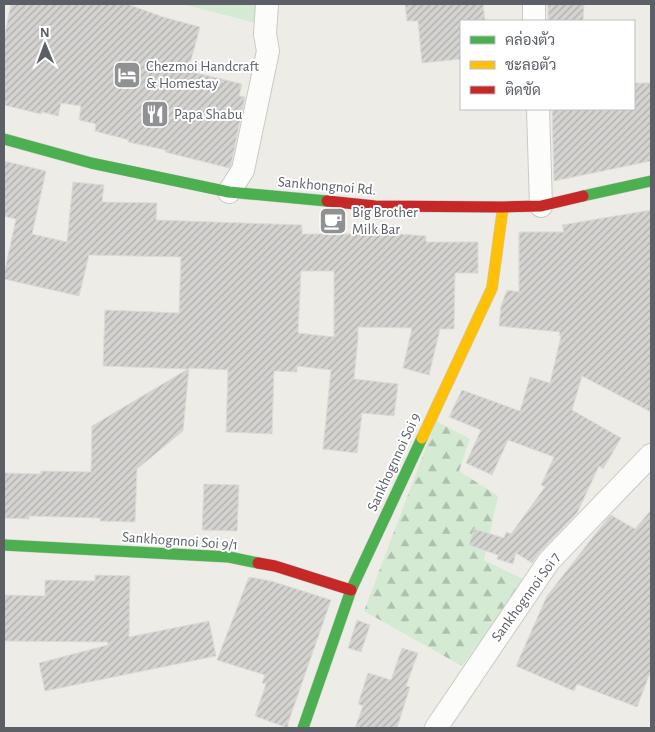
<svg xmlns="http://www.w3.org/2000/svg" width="655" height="732" font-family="'Alegreya Sans',Sarabun,sans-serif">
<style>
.grass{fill:#d4ead2}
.forest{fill:url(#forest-firs)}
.building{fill:url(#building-hatch);stroke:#dcdbd6;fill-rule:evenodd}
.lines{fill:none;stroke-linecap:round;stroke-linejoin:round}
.street-casing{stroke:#c9c9c8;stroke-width:24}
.fast-casing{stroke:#c9cac9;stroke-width:12}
.slow-casing{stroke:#c9cac9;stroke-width:12}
.jam-casing{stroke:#c9cac9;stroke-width:12}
.street{stroke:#fcfcfb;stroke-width:22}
.fast{stroke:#4caf50;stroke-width:11}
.slow{stroke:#ffc107;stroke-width:11}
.jam{stroke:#c62828;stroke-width:11}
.labels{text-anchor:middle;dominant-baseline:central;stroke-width:4;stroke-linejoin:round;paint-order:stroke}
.poi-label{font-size:15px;fill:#5c6066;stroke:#fff;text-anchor:start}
.street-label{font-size:15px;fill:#5c6066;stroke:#fff}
</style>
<defs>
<pattern id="forest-firs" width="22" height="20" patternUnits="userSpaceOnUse" patternTransform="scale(1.25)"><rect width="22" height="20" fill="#d4ead2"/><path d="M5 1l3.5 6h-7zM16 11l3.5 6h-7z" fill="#afc1ae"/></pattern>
<pattern id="building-hatch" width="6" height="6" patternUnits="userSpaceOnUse" patternTransform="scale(1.25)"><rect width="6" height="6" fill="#d4d3d0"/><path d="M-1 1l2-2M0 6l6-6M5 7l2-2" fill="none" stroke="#afafad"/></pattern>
</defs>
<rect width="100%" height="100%" fill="#edece7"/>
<path class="grass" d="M183,4H260V24Z"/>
<path class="forest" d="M436,421L470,439L459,471L498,496L484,560L525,580L462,666L364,611Z"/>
<g class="building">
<path d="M11,4H127L163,17L200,27L188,71L242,84L239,96L245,97L231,165L229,168L165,152L166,150L128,142L129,140L95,131L96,124L79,120L81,106L61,103L58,116L42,112L41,114L4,105V38Z"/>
<path d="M405,4H483L485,21H461V59L422,63L418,21H407Z"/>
<path d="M548,4H584L583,21H548Z"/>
<path d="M634,83H651V161L554,181L552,109H634Z"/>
<path d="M4,161L46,171L32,234L67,242L73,182L104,185L102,202L157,203L156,220L302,225V234H371V232L426,236V242H478V273H455L454,329H440L429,375L403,368L412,328L358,327V338L354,379L398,384L394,416L362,413L357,453L323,449L331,370L297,366V372L274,371L272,434L226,432L228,370L189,368L183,431L137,469L135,522L100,521V518L29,516V519L4,518V473L41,474V471L91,472L92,426L188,369L103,366L105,310L179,313L181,257L89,255L79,296L4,279V274L16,219L4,216ZM301,271H334V337L298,333Z"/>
<path d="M651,210V412L582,376L572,410L621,438L603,469L599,466L577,513L540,552L532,563L516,553L513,564L497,559L498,555L469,545L474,529L504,538L506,532L511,534L545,487L541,485L554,457L508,440L492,475L466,463L481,430L449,417L462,390L520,411L530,377L550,383L561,336H559L560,332L499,326L501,306L507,290L519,292V232H564L562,225Z"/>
<path d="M204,484L239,485L237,531L202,530Z"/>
<path d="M651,510V670L637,707L577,684L574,691L516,666L547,596L607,519L611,515L635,529Z"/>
<path d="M95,575L130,576L129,637L209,621L216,656L45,691L39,663L108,645V642L4,641V595L45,596V580L95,581Z"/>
<path d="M249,577L271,581L331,600L288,723V728L255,716L266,684L262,683L265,675L217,660Z"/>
<path d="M357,620L370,625L361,652L348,648Z"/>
<path d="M402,648L418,653L406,686L410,687L397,728H355L363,706L358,704L368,673L391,680Z"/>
</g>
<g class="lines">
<g class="street-casing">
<g id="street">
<path d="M534,4V21"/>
<path d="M538,109L541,206"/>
<path d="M229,192L243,170L268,51L265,34L267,4"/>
<path d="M436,728L549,561L651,455"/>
</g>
</g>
<g class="fast-casing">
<g id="fast">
<path d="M4,139L91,163L229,192L327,201"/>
<path d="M583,196L651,181"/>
<path d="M4,545L229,557L258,563"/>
<path d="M303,728L351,590L422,438"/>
</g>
</g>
<g class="slow-casing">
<path id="slow" d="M422,438L492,288L503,207"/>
</g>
<g class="jam-casing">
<g id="jam">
<path d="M327,201L375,206L503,207L541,206L583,196"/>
<path d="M258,563L275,566L351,590"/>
</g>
</g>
<use href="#street" class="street"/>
<use href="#fast" class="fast"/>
<use href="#slow" class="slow"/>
<use href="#jam" class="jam"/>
</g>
<defs>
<g id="hotel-square" transform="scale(1.4375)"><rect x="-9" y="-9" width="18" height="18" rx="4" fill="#8f9193" stroke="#fff"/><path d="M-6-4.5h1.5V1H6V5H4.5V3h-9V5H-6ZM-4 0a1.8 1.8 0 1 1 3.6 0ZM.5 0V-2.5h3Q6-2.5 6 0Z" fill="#fff"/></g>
<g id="restaurant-square" transform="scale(1.4375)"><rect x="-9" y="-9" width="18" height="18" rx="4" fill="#8f9193" stroke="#fff"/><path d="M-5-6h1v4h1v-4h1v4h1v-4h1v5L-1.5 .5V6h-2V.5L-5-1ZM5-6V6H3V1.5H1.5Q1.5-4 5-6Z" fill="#fff"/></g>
<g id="cafe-square" transform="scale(1.4375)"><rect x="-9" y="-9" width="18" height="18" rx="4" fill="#8f9193" stroke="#fff"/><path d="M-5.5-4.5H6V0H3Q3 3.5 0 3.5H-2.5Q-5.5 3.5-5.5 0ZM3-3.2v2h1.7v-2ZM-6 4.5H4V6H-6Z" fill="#fff"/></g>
</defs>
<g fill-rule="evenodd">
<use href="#hotel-square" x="127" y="75"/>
<use href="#restaurant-square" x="155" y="114"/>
<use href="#cafe-square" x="333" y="221"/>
</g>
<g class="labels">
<g class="poi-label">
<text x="146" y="66">Chezmoi Handcraft<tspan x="146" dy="17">&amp; Homestay</tspan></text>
<text x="174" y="114">Papa Shabu</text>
<text x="352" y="212">Big Brother<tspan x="352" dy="17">Milk Bar</tspan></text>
</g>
<g class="street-label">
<text transform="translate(327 186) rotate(5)">Sankhongnoi Rd.</text>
<text transform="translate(394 462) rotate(-65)">Sankhognnoi Soi 9</text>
<text transform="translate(180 541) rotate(4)">Sankhognnoi Soi 9/1</text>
<text transform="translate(526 597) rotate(-54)">Sankhognnoi Soi 7</text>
</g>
</g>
<rect width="655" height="732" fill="none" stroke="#5c6066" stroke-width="10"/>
<rect x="460" y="20" width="175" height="90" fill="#ffffff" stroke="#bebfc2"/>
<rect x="470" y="36" width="25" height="8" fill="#4caf50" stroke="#bebfc2"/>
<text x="505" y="45" font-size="15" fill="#5c6066">คล่องตัว</text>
<rect x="470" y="61" width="25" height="8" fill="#ffc107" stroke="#bebfc2"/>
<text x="505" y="70" font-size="15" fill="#5c6066">ชะลอตัว</text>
<rect x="470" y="86" width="25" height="8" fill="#c62828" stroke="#bebfc2"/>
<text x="505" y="95" font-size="15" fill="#5c6066">ติดขัด</text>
<g transform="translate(45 45) rotate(359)" stroke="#ffffff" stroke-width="4" paint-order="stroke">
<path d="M0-4L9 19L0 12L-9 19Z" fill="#5c6066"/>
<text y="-8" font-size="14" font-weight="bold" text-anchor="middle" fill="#5c6066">N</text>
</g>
</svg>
